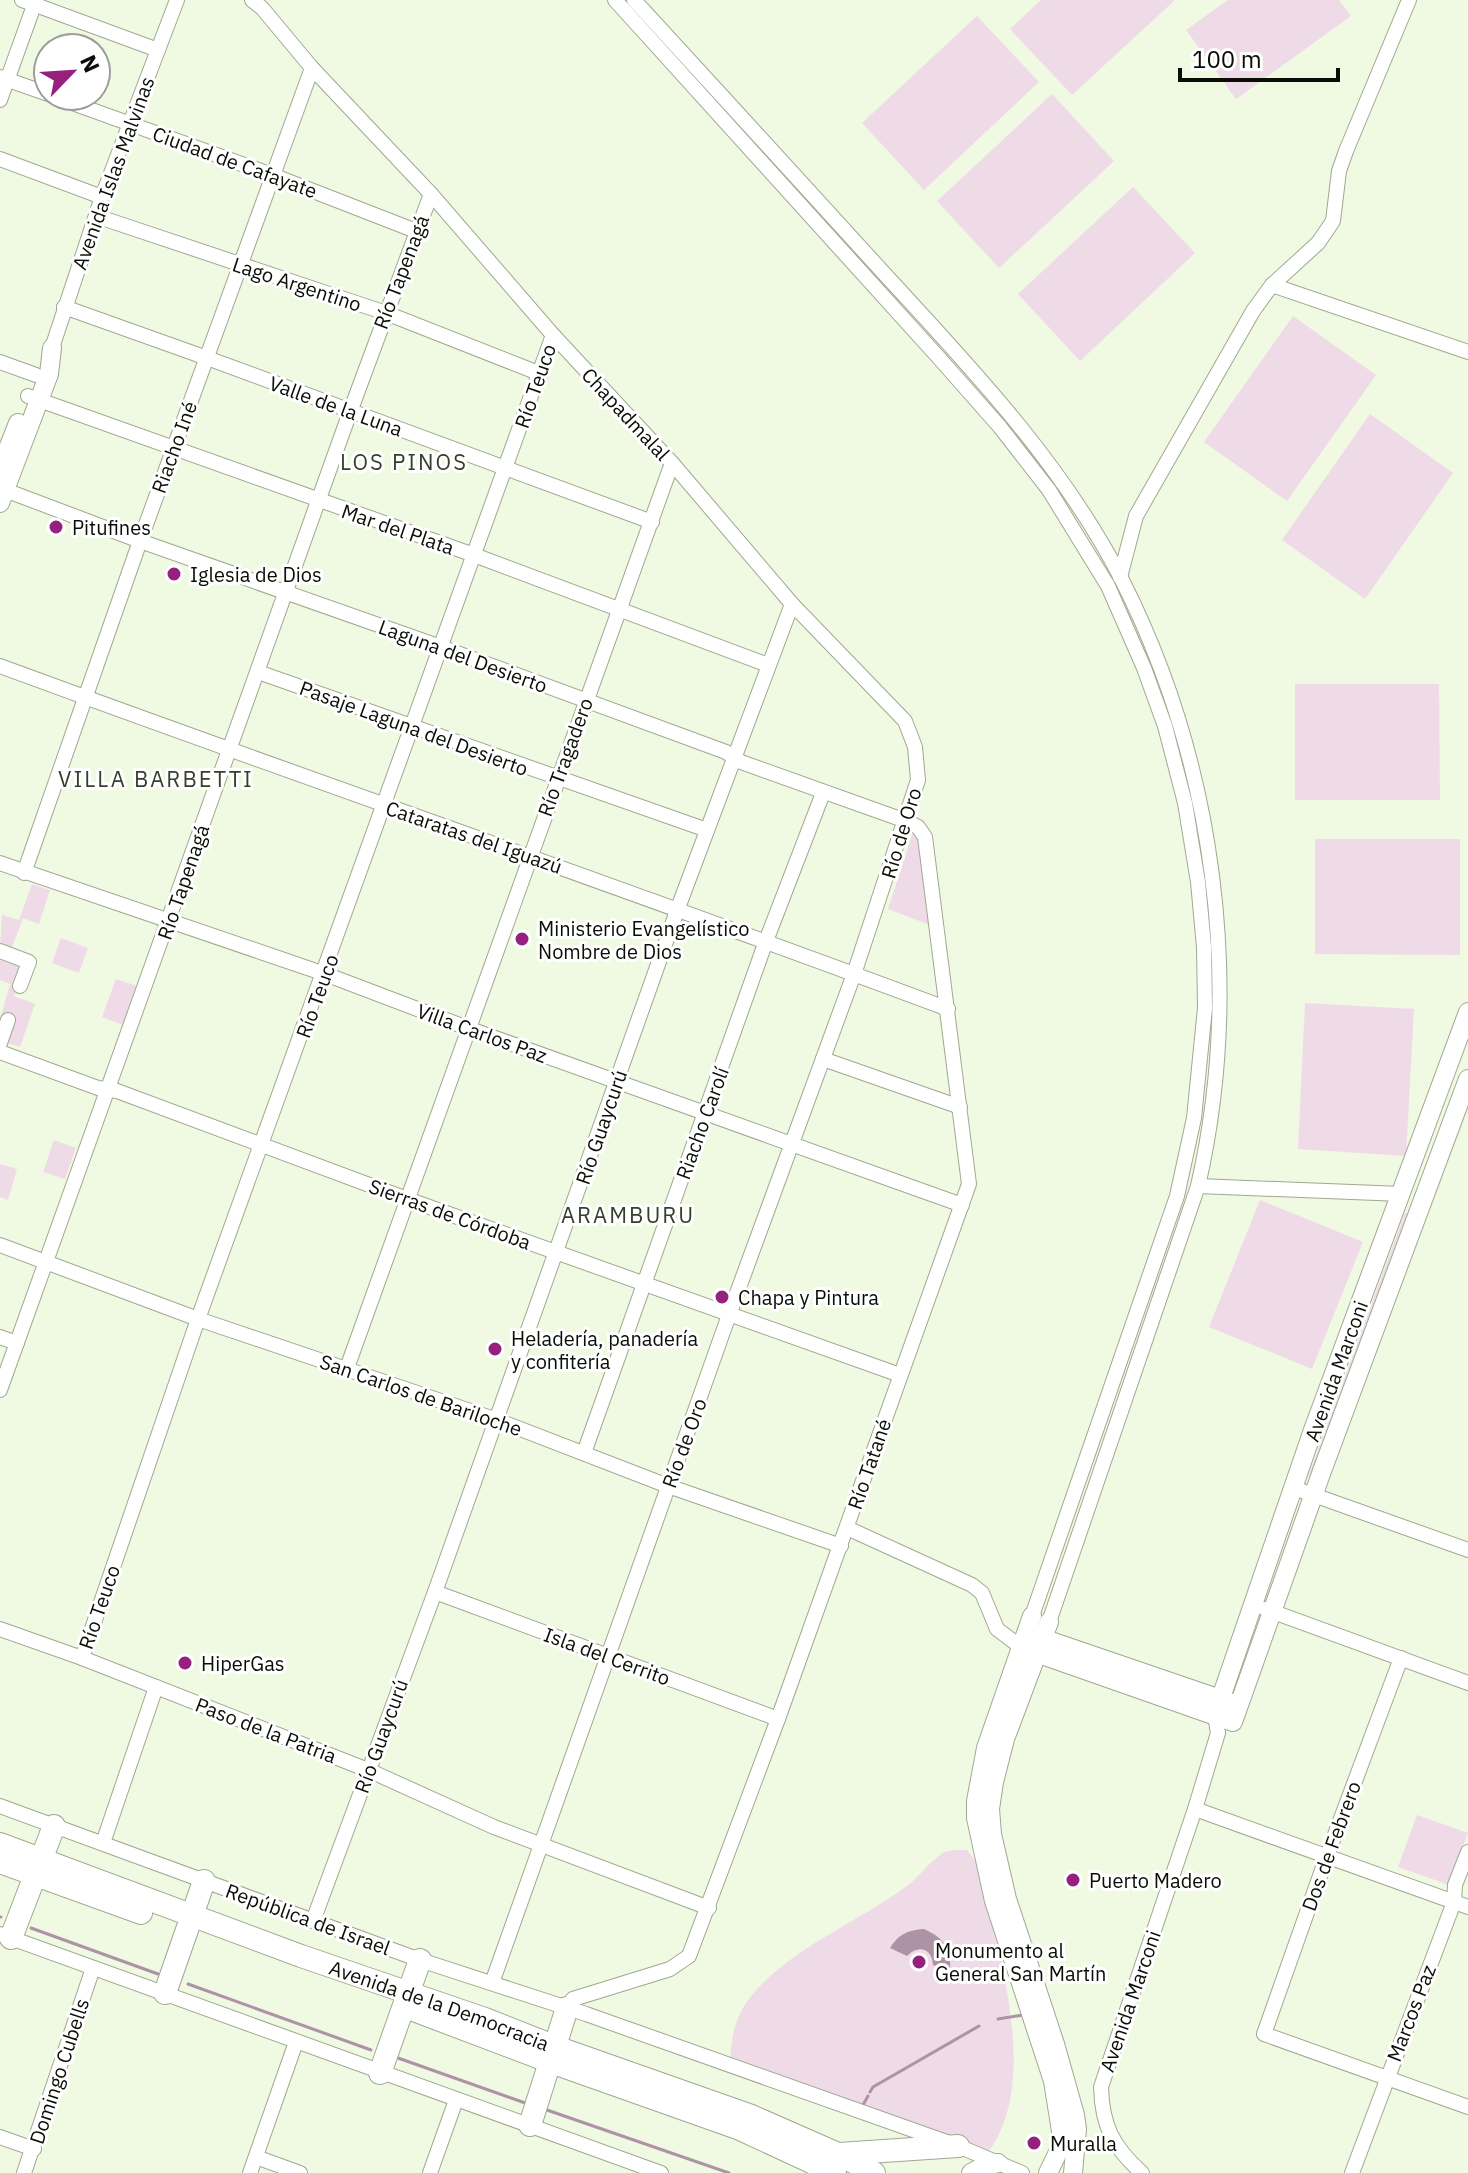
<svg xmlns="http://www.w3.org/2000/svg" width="1468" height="2173" font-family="'IBM Plex Sans',sans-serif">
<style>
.green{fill:#efdbe8}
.water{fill:#ae92a5}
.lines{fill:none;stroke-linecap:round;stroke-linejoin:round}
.stream{stroke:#ae92a5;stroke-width:3}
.minor-casing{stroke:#a0a892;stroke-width:16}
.major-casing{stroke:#a0a892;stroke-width:20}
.highway-casing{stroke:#a0a892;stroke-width:24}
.minor{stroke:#fff;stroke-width:14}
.major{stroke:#fff;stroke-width:18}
.highway{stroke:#fff;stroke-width:22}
.poi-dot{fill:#95207d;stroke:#fff;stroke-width:3}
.labels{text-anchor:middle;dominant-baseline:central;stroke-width:6;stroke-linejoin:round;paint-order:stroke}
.street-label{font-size:20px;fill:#0a0d06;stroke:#fff}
.poi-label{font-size:20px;fill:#0a0d06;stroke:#fff;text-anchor:start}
.neighbourhood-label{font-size:22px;letter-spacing:2px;fill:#373f2b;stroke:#fff}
</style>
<rect width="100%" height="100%" fill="#f0f9e1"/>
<g class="green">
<path d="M1041,0H1175L1072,95L1010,29Z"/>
<path d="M1228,0H1339L1351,16L1236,99L1186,30Z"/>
<path d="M977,16L1039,82L924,190L862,123Z"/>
<path d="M1052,94L1114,161L999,268L937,201Z"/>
<path d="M1133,187L1195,253L1080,361L1018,294Z"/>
<path d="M1293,316L1376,375L1287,501L1204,442Z"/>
<path d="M1370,414L1453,473L1365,599L1282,540Z"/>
<path d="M1295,684H1439L1440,800H1295Z"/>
<path d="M913,832L919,839L930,925L888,909Z"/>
<path d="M1315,839H1460V955L1315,954Z"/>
<path d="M32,884L50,890L39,924L23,918L11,950L0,946L2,915L19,920Z"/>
<path d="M61,938L88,948L79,973L52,963Z"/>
<path d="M0,960L23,968L14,996L35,1004L20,1047L8,1043L14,1024L0,1019L10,984L0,980Z"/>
<path d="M116,979L137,986L123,1025L102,1017Z"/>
<path d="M1305,1003L1414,1009L1406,1156L1298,1149Z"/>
<path d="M54,1140L76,1148L65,1179L43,1172Z"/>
<path d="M0,1164L17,1169L8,1200L0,1197Z"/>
<path d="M1260,1200L1363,1242L1312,1369L1209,1327Z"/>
<path d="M1405,1213L1408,1214L1311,1478L1308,1477Z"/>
<path d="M1417,1815L1468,1833L1449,1885L1398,1867Z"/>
<path d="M967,1850L977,1863C996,1946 1042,2077 989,2151L730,2058C732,2034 736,2014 752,1995C792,1947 857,1923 907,1886C920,1876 930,1861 943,1853C950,1849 959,1850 967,1850Z"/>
</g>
<path class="water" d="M924,1929C944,1938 952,1949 950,1971L933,1965C932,1949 919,1944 907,1956L890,1948C899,1934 908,1930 924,1929Z"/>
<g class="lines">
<g class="stream">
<path d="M0,1917H1"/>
<path d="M31,1928L158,1974"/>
<path d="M188,1984L371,2050"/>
<path d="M998,2019L1023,2015"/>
<path d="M398,2058L528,2104"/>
<path d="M870,2092L873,2087L979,2026"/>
<path d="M863,2105L868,2096"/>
<path d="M544,2109L729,2173"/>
</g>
<g class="minor-casing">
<g id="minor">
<path d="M22,0L158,50"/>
<path d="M252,0L262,8L312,68L431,194L553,335L672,463L792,604L905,721L915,747L918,780L854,974L729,1315L492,1983"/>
<path d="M615,0L940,359L1000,427L1049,490L1108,586L1144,668L1165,726L1185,803L1198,882L1204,947L1205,1008L1194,1118L1177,1196L1032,1616"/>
<path d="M634,0C720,94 807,188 892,282C976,373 1064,467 1121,578C1215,763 1244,984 1198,1186L1049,1622"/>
<path d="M0,77L48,94"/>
<path d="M53,96L272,175L416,231"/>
<path d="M0,100L36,0"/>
<path d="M0,159L102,197"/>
<path d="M96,216L386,313L541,374"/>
<path d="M1272,285L1468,352"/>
<path d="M64,307L207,358L652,522"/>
<path d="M52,348L102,197L177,0"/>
<path d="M0,362L36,375"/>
<path d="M28,396L474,555L768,665"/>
<path d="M5,490L140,541L441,647L726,752L741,762L906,821L918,827L925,837L969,1184L778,1719L689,1956L670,1969L573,1999L567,2008"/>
<path d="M1120,577L1136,516L1253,311L1272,285L1318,243L1333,221L1339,171L1346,151L1409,0"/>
<path d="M0,666C315,782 633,891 948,1009"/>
<path d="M258,672L707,830"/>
<path d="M0,863L325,974L470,1029L962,1205"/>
<path d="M24,873L140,541L312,68"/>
<path d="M0,951L29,962L20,986"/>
<path d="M0,1043L8,1020"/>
<path d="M0,1052L98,1088L117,1091L407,1199L900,1375"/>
<path d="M823,1059L960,1107"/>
<path d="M1198,1186L1402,1194"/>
<path d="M0,1245L198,1319L497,1420L668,1486L841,1546"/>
<path d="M0,1337L17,1343"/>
<path d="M347,1368L672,463"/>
<path d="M0,1390L350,412L431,194"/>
<path d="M584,1453L766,941L823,793"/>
<path d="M1294,1488L1468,1550"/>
<path d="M847,1528L972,1585L982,1593L997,1629L1022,1648"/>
<path d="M435,1592L778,1719"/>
<path d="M1265,1609L1468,1683"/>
<path d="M0,1629L82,1658L368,1770L494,1827L709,1908"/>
<path d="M82,1658L198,1319L553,335"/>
<path d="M1401,1658L1327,1856L1264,2034L1468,2107"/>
<path d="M0,1806L420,1960L586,2014L958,2146L1022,2173"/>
<path d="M1195,1809L1468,1907"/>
<path d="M103,1843L156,1687"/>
<path d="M313,1921L435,1592L678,908L792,604"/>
<path d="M0,1934L661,2173"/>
<path d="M0,2137L34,2149"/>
<path d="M256,2157L300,2173"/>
<path d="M24,2173L93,1968"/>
<path d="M250,2173L296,2042"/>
<path d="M430,2173L456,2100"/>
<path d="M1142,2173C1113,2147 1102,2126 1101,2087L1195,1809L1218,1733L1215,1715"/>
<path d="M1352,2173L1454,1902L1455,1885L1468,1852"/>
</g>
</g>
<g class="major-casing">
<g id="major">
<path d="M0,469L18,423"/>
<path d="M0,503L49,374L52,348"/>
<path d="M1032,1616L986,1748L976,1801V1818L994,1901L1053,2081L1061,2131L1060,2148L1048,2173"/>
<path d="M1049,1622L1005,1739L994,1782L990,1809L992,1834L1007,1899L1055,2044L1075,2115L1077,2129L1073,2173"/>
<path d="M1033,1635L1232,1703"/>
<path d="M1022,1648L1233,1722L1322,1471L1468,1079"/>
<path d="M1215,1715L1313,1430L1468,1012"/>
<path d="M971,2173L982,2167L998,2163"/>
</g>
</g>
<g class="highway-casing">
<g id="highway">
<path id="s1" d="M0,1844L301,1956L485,2019L556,2047L749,2115L838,2154L874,2173"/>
<path d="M0,1862L141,1913"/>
<path d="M11,1938L54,1826"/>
<path d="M165,1993L204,1881"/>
<path d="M411,2009L551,2062L740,2129L835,2173"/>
<path d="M380,2073L420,1960"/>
<path d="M530,2125L567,2008"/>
<path d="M839,2154L958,2146"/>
</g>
</g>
<use href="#minor" class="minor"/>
<use href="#major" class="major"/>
<use href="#highway" class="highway"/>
</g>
<g class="poi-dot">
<circle cx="56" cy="527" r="8"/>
<circle cx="174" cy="574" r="8"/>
<circle cx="522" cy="939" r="8"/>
<circle cx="722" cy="1297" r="8"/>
<circle cx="495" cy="1349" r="8"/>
<circle cx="185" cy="1663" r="8"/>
<circle cx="1073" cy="1880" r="8"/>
<circle cx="919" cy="1962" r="8"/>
<circle cx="1034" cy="2143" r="8"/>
</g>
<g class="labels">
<g class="street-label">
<text transform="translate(235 162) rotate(20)">Ciudad de Cafayate</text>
<text transform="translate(113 173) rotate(-70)">Avenida Islas Malvinas</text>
<text transform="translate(401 272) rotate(-69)">Río Tapenagá</text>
<text transform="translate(297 284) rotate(18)">Lago Argentino</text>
<text transform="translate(535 386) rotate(-71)">Río Teuco</text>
<text transform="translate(336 406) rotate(20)">Valle de la Luna</text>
<text transform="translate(626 414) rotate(47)">Chapadmalal</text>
<text transform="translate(174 447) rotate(-70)">Riacho Iné</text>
<text transform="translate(398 529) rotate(19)">Mar del Plata</text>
<text transform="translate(463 656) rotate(20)">Laguna del Desierto</text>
<text transform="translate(414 728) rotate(20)">Pasaje Laguna del Desierto</text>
<text transform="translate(565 757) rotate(-70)">Río Tragadero</text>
<text transform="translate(901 833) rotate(-73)">Río de Oro</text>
<text transform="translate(474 837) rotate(19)">Cataratas del Iguazú</text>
<text transform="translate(183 882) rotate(-71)">Río Tapenagá</text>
<text transform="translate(317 996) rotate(-70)">Río Teuco</text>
<text transform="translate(482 1033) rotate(20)">Villa Carlos Paz</text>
<text transform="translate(702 1123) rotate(-70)">Riacho Carolí</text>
<text transform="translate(601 1127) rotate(-71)">Río Guaycurú</text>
<text transform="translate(450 1214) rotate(20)">Sierras de Córdoba</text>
<text transform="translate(1336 1371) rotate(-70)">Avenida Marconi</text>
<text transform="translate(421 1395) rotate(19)">San Carlos de Bariloche</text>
<text transform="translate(684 1443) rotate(-70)">Río de Oro</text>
<text transform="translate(869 1464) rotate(-71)">Río Tatané</text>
<text transform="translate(99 1607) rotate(-71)">Río Teuco</text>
<text transform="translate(607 1656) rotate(20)">Isla del Cerrito</text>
<text transform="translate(266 1730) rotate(21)">Paso de la Patria</text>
<text transform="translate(381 1736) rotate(-70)">Río Guaycurú</text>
<text transform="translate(1331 1846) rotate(-70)">Dos de Febrero</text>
<text transform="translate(308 1919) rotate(20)">República de Israel</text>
<text transform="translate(1130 2001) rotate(-71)">Avenida Marconi</text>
<text stroke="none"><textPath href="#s1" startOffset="468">Avenida de la Democracia</textPath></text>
<text transform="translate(1411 2013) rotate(-69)">Marcos Paz</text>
<text transform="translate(59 2071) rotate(-72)">Domingo Cubells</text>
</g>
<g class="poi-label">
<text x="72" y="527">Pitufines</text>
<text x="190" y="574">Iglesia de Dios</text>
<text x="538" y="928">Ministerio Evangelístico<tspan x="538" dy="23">Nombre de Dios</tspan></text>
<text x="738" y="1297">Chapa y Pintura</text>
<text x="511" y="1338">Heladería, panadería<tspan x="511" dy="23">y confitería</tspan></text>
<text x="201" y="1663">HiperGas</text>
<text x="1089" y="1880">Puerto Madero</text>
<text x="935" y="1950">Monumento al<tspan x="935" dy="23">General San Martín</tspan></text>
<text x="1050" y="2143">Muralla</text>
</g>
<g class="neighbourhood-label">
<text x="404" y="461">LOS PINOS</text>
<text x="156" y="778">VILLA BARBETTI</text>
<text x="628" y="1214">ARAMBURU</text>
</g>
</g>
<g transform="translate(72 72) rotate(65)"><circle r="38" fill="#ffffff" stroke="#9d9e9b" stroke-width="2"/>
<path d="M0-6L14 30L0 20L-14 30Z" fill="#95207d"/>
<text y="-12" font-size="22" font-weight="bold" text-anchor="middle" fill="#0a0d06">N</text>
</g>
<path d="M1180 68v12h158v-12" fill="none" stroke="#0a0d06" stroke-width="4"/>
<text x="1192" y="68" font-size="24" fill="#0a0d06" stroke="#ffffff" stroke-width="6" paint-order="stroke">100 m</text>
</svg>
